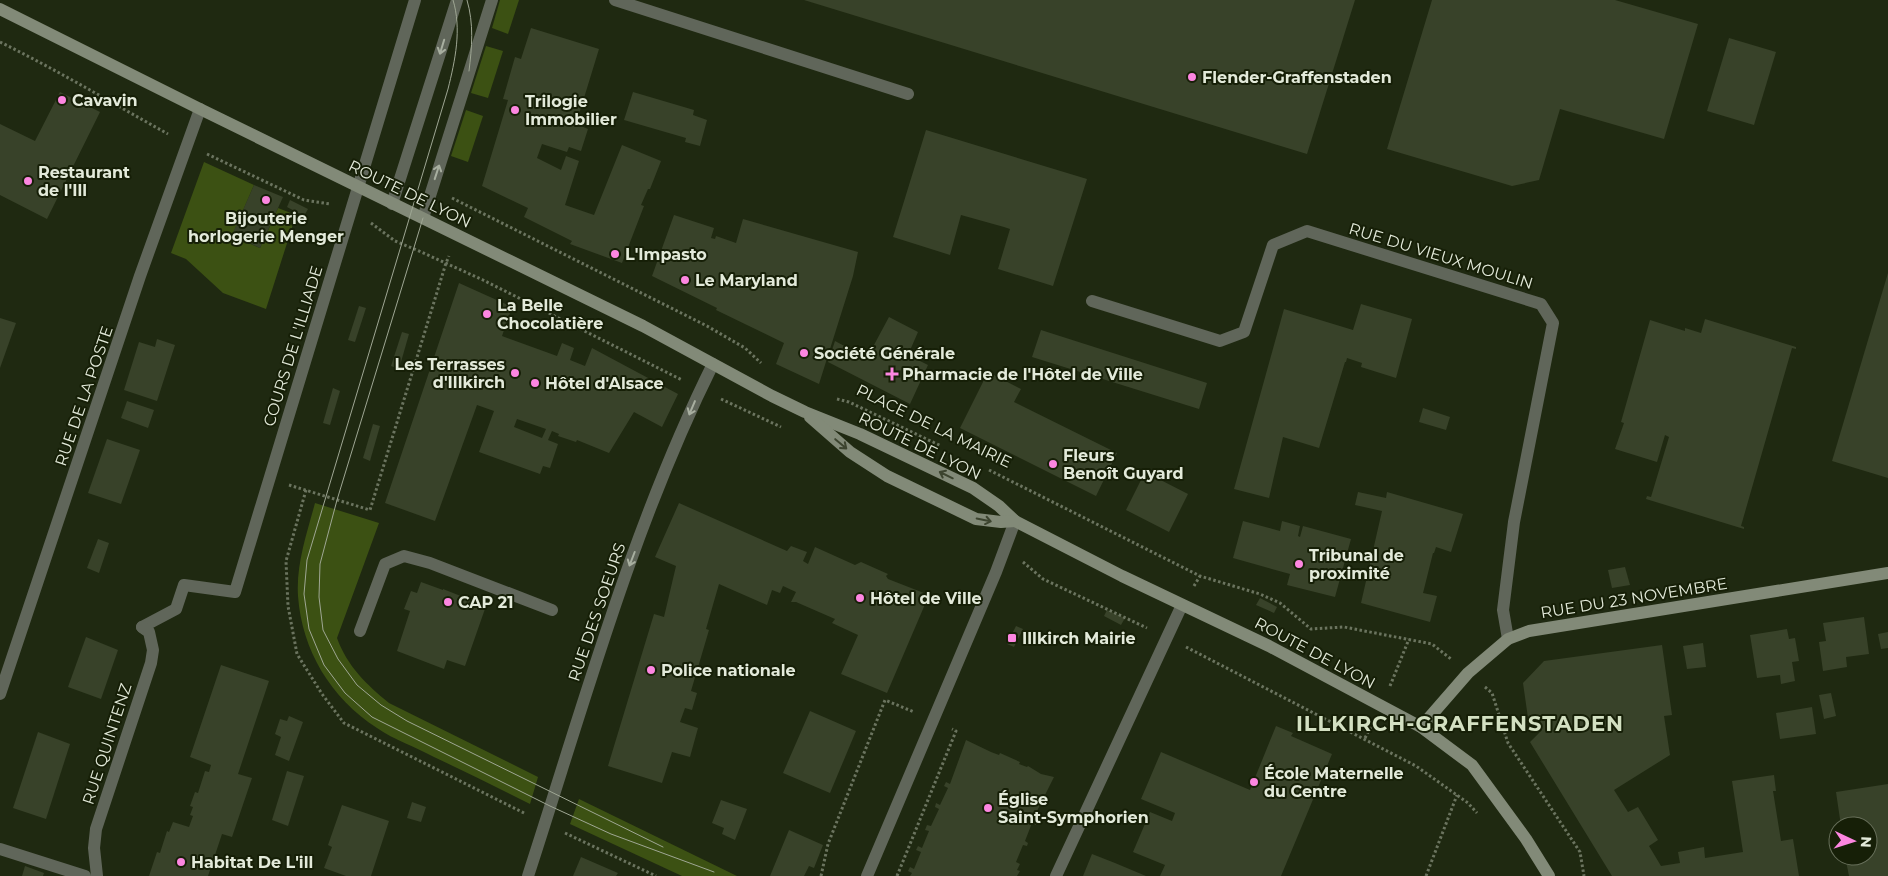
<svg xmlns="http://www.w3.org/2000/svg" width="1888" height="876" font-family="Montserrat,sans-serif">
<style>
.green{fill:#3c5113}
.building{fill:#384229;fill-rule:evenodd}
.lines{fill:none;stroke-linecap:round;stroke-linejoin:round}
.path{stroke:#6b745f;stroke-width:3;stroke-dasharray:2.5 2.5;stroke-linecap:butt}
.service{stroke:#60665a;stroke-width:12}
.pedestrian{stroke:#60665a;stroke-width:12}
.minor{stroke:#60665a;stroke-width:12}
.secondary{stroke:#828a78;stroke-width:12}
.tram{stroke:#9fa794;stroke-width:1}
.oneway{stroke:#a8afa0}
.oneway2{stroke:#3c442f}
.poi-dot{fill:#fd86e1;stroke:#161f07;stroke-width:2}
.labels{text-anchor:middle;dominant-baseline:central;stroke-width:4;stroke-linejoin:round;paint-order:stroke}
.poi-label{font-size:16px;font-weight:bold;fill:#e3eada;stroke:#161f07;text-anchor:start}
.street-label{font-size:16px;fill:#e3eada;stroke:#161f07}
.district-label{font-size:21px;font-weight:bold;letter-spacing:1px;fill:#d3e0c2;stroke:#161f07}
</style>
<rect width="100%" height="100%" fill="#1f2911"/>
<g class="green">
<path d="M500,0H519L508,34L492,28Z"/>
<path d="M486,46L503,51L488,98L471,93Z"/>
<path d="M466,110L483,116L468,162L451,156Z"/>
<path d="M204,162L254,185L232,236L260,248L278,208L296,215L266,309L223,293L186,259L171,253Z"/>
<path d="M315,503L379,523L337,638C347,666 367,685 389,703L538,777L530,804C498,788 466,772 434,757C416,747 394,740 377,728C331,698 302,651 298,596C296,564 307,533 315,503Z"/>
<path d="M579,799L737,876H682L570,824Z"/>
</g>
<g class="building">
<path d="M804,0H1355L1307,154Z"/>
<path d="M1432,0H1615L1698,24L1664,139L1560,109L1539,180L1512,186L1387,149Z"/>
<path d="M531,28L599,49L576,124L588,129L581,151L569,147L567,152L542,144L537,158L561,170L566,156L579,161L565,205L594,215L622,145L661,161L650,189H648L641,205L644,206L622,263L570,244L572,241L524,217L528,208L482,186L508,100L503,99L515,57L521,59Z"/>
<path d="M1729,38L1776,52L1754,125L1707,111Z"/>
<path d="M60,92L100,112L47,219L0,195V124L35,141Z"/>
<path d="M633,92L694,110L693,115L707,120L700,146L685,142L686,138L624,120Z"/>
<path d="M926,130L1087,179L1053,286L998,269L1010,229L1004,227L961,215L950,255L893,237Z"/>
<path d="M254,185L283,197L260,248L232,235Z"/>
<path d="M290,200L308,209L304,216L287,207Z"/>
<path d="M674,215L714,228L711,238L715,239L716,236L736,243L743,219L858,252L853,276L819,384L776,364L784,343L716,310L717,308L652,276Z"/>
<path d="M1888,273V478L1832,461Z"/>
<path d="M459,283L512,307L502,336L557,356L562,343L574,348L570,360L585,366L592,348L678,394L662,427L634,412L609,453L577,440L576,442L558,436L559,434L552,431L548,440L558,444L550,468L543,466L540,474L479,452L494,411L477,405L435,521L385,503ZM517,419L546,429L542,438L514,427Z"/>
<path d="M1361,304L1412,319L1396,378L1361,367L1362,363L1347,358L1346,362H1345L1319,448L1283,437L1269,498L1234,489L1284,309L1353,330Z"/>
<path d="M359,306L366,308L355,342L348,340Z"/>
<path d="M889,317L918,332L908,355L928,365L910,404L828,362L835,341L867,358Z"/>
<path d="M0,318L16,323L0,368Z"/>
<path d="M1705,319L1796,347V349L1792,348L1741,526L1744,527V529L1646,499L1647,496L1651,497L1669,437L1665,435L1657,462L1615,449L1624,423L1621,422L1650,320L1685,331V328L1701,333Z"/>
<path d="M1041,330L1207,383L1199,409L1032,357Z"/>
<path d="M402,332L409,334L399,369L391,366Z"/>
<path d="M157,339L175,345L157,401L124,390L139,342L155,347Z"/>
<path d="M988,372L1021,389L1014,402L1117,453L1096,496L960,428Z"/>
<path d="M333,388L340,391L330,425L323,423Z"/>
<path d="M127,401L154,410L148,428L121,418Z"/>
<path d="M1423,408L1450,417L1446,430L1419,422Z"/>
<path d="M373,424L380,426L370,461L363,458Z"/>
<path d="M107,439L140,450L121,504L88,493Z"/>
<path d="M1145,472L1188,494L1169,532L1126,510Z"/>
<path d="M1358,492L1386,498L1387,492L1463,514L1451,552L1436,547L1434,553H1433L1423,593L1437,596L1430,622L1361,603L1382,511L1355,505Z"/>
<path d="M679,503L787,551L791,546L807,552L803,561L808,564L815,547L855,565L861,562L888,574L886,576L888,579L929,595L887,693L841,674L858,635L832,623L835,619L796,602H791L796,592L783,586L780,593L772,590L767,605L719,584L706,629L709,630L691,691L697,693L692,710L685,708L680,722L698,728L690,757L672,752L662,783L608,766L654,614L664,617L676,566L655,557Z"/>
<path d="M1243,521L1280,531L1282,521L1300,526L1298,536L1300,537L1303,526L1351,539L1335,597L1287,585L1290,574L1233,558Z"/>
<path d="M98,539L109,543L99,573L87,568Z"/>
<path d="M1625,567L1630,585L1612,588L1608,570Z"/>
<path d="M421,582L443,590V589L486,606L465,666L447,660L444,669L397,651L410,611L404,609L411,591L417,593Z"/>
<path d="M1260,598L1277,607L1274,613L1256,605Z"/>
<path d="M1107,610L1125,618L1121,625L1104,616Z"/>
<path d="M1864,617L1869,654L1846,657L1847,667L1823,671L1819,642L1826,641L1823,623Z"/>
<path d="M1016,626L1023,629L1014,647L1007,644Z"/>
<path d="M1787,629L1789,639L1795,638L1799,661L1792,662L1795,681L1781,684L1780,675L1757,678L1750,635Z"/>
<path d="M1888,632V648L1881,649L1878,634Z"/>
<path d="M86,637L118,650L101,699L68,687Z"/>
<path d="M1703,643L1706,667L1687,669L1683,646Z"/>
<path d="M1662,645L1672,715L1664,716L1670,755L1614,790L1628,812L1638,807L1658,840L1649,846L1661,866L1680,863L1678,852L1704,847L1705,858L1743,852L1732,781L1774,775L1776,791H1773L1781,841L1793,839L1799,876H1612L1530,742L1542,730L1528,718L1523,683L1544,661Z"/>
<path d="M221,665L269,681L238,774L252,778L232,837L222,834L208,876H149L157,852L160,853L167,831L169,832L173,822L189,827L193,816L190,815L193,807L190,806L195,792L198,793L205,771L209,772L211,765L190,757Z"/>
<path d="M1831,693L1836,716L1824,719L1819,695Z"/>
<path d="M1812,707L1816,734L1780,739L1776,713Z"/>
<path d="M810,711L856,731L830,793L783,773Z"/>
<path d="M289,716L303,722L289,761L275,755L281,737L275,734L280,719L287,721Z"/>
<path d="M1276,726L1293,733L1291,736L1332,754L1281,876H1160L1165,865L1133,852L1150,812L1172,821L1175,813L1141,799L1161,752L1250,790Z"/>
<path d="M38,732L70,744L46,819L13,808Z"/>
<path d="M966,740L991,752L999,755L1000,753L1020,762L1019,764L1027,767L1028,766L1041,774L1054,777L1033,819L1037,821L1036,825L1032,823L1025,841L1028,843L1027,846L1023,845L1016,862L1020,864L1017,870L1020,871L1017,876H910L912,873L908,871L910,867L914,869L921,852L916,850L918,846L922,848L929,831L925,830L927,825L931,826L939,809L935,807L936,803L940,805L948,788L944,786L946,782L950,784Z"/>
<path d="M287,771L304,776L288,826L272,820Z"/>
<path d="M1888,784V876H1849L1845,856H1868V826H1841L1836,792Z"/>
<path d="M721,800L747,809L735,840L722,834L724,828L712,823Z"/>
<path d="M412,802L426,807L421,822L407,818Z"/>
<path d="M342,805L389,821L371,876H346L324,868L332,847L328,845Z"/>
<path d="M789,830L823,845L814,868L809,866L804,876H770Z"/>
<path d="M1092,854L1115,863L1146,876H1083Z"/>
<path d="M581,857L618,873L616,876H573Z"/>
<path d="M25,866L44,873L43,876H22Z"/>
</g>
<g class="lines">
<g class="path">
<path d="M0,42C57,70 112,103 168,134"/>
<path d="M207,154L304,200L330,204"/>
<path d="M452,198L707,326L745,348L761,363"/>
<path d="M371,223L395,241L419,251L483,280L682,380"/>
<path d="M721,399L781,427"/>
<path d="M837,399L849,402L941,446"/>
<path d="M989,470L1200,576L1260,594L1280,603L1311,629L1344,627L1432,644L1451,659"/>
<path d="M289,485L370,510L446,263L449,256"/>
<path d="M306,490L286,561L288,606L297,654L322,694L344,723L526,814"/>
<path d="M1023,562L1043,579L1147,628"/>
<path d="M1194,586L1200,576"/>
<path d="M1186,647L1416,766L1468,803L1477,813"/>
<path d="M1390,686L1409,639"/>
<path d="M1485,687L1492,693L1508,743L1580,852L1584,876"/>
<path d="M1365,738L1372,725"/>
<path d="M565,833L656,876"/>
<path d="M821,876L828,844L885,700L914,712"/>
<path d="M897,876L956,731L952,729"/>
<path d="M1426,876L1457,795"/>
</g>
<path class="service" d="M360,631L385,564L404,556L430,563L552,610"/>
<g class="pedestrian">
<path d="M142,627L176,609L184,585L235,592L415,0"/>
<path d="M1056,876L1182,605"/>
</g>
<g class="minor">
<path d="M615,0L908,94"/>
<path d="M392,204L457,0"/>
<path d="M423,218L492,0"/>
<path d="M1092,301L1220,341L1244,332L1273,245L1307,231L1541,304L1553,323L1514,522L1503,610L1508,639"/>
<path d="M0,694L140,276L200,109"/>
<path d="M0,849L85,876"/>
<path d="M97,876L94,848L96,829L151,663L153,650L149,632L142,627"/>
<path d="M528,876C584,704 632,527 713,364"/>
<path d="M867,876L996,572L1015,521"/>
</g>
<g class="secondary">
<path d="M0,9L200,109L643,326L772,396L805,412L860,434L973,488L999,506L1015,521L1122,576L1269,646L1421,727L1472,765L1526,839L1549,876"/>
<path d="M810,417L850,452L887,476L976,519L1001,522L1015,521"/>
<path d="M1421,727L1468,673L1508,639L1529,631L1888,573"/>
</g>
<g class="tram">
<path d="M453,0C462,29 455,61 448,89L307,560L304,594L309,629L324,665L345,693L372,717L550,806L611,834L714,872"/>
<path d="M467,0C474,24 472,47 469,71"/>
<path d="M423,218L337,500L320,564L319,597L323,630L338,659L357,685L381,705L407,721L663,847"/>
</g>
</g>
<defs><path id="oneway-shaft" d="M-6 0H5M1.5-3L5.5 0L1.5 3" fill="none" stroke-width="1.6" stroke-linecap="round" stroke-linejoin="round" transform="scale(1.25)"/></defs>
<g class="oneway">
<use href="#oneway-shaft" transform="translate(442 47) rotate(107)"/>
<use href="#oneway-shaft" transform="translate(437 172) rotate(-72)"/>
<use href="#oneway-shaft" transform="translate(692 408) rotate(113)"/>
<use href="#oneway-shaft" transform="translate(632 559) rotate(111)"/>
</g>
<g class="oneway2">
<use href="#oneway-shaft" transform="translate(841 444) rotate(40)"/>
<use href="#oneway-shaft" transform="translate(946 475) rotate(-154)"/>
<use href="#oneway-shaft" transform="translate(984 520) rotate(12)"/>
</g>
<g class="poi-dot">
<circle cx="1192" cy="77" r="5"/>
<circle cx="62" cy="100" r="5"/>
<circle cx="515" cy="110" r="5"/>
<circle cx="28" cy="181" r="5"/>
<circle cx="266" cy="200" r="5"/>
<circle cx="615" cy="254" r="5"/>
<circle cx="685" cy="280" r="5"/>
<circle cx="487" cy="314" r="5"/>
<circle cx="804" cy="353" r="5"/>
<circle cx="515" cy="373" r="5"/>
<path d="M889.5 366.5h5v5h5v5h-5v5h-5v-5h-5v-5h5z"/>
<circle cx="535" cy="383" r="5"/>
<circle cx="1053" cy="464" r="5"/>
<circle cx="1299" cy="564" r="5"/>
<circle cx="860" cy="598" r="5"/>
<circle cx="448" cy="602" r="5"/>
<rect x="1007" y="633" width="10" height="10" rx="2.5"/>
<circle cx="651" cy="670" r="5"/>
<circle cx="1254" cy="782" r="5"/>
<circle cx="988" cy="808" r="5"/>
<circle cx="181" cy="862" r="5"/>
</g>
<g class="labels">
<g class="poi-label">
<text x="1202" y="77">Flender-Graffenstaden</text>
<text x="72" y="100">Cavavin</text>
<text x="525" y="101">Trilogie<tspan x="525" dy="18">Immobilier</tspan></text>
<text x="38" y="172">Restaurant<tspan x="38" dy="18">de l'Ill</tspan></text>
<text x="266" y="218" text-anchor="middle">Bijouterie<tspan x="266" dy="18">horlogerie Menger</tspan></text>
<text x="625" y="254">L'Impasto</text>
<text x="695" y="280">Le Maryland</text>
<text x="497" y="305">La Belle<tspan x="497" dy="18">Chocolatière</tspan></text>
<text x="814" y="353">Société Générale</text>
<text x="505" y="364" text-anchor="end">Les Terrasses<tspan x="505" dy="18">d'Illkirch</tspan></text>
<text x="902" y="374">Pharmacie de l'Hôtel de Ville</text>
<text x="545" y="383">Hôtel d'Alsace</text>
<text x="1063" y="455">Fleurs<tspan x="1063" dy="18">Benoît Guyard</tspan></text>
<text x="1309" y="555">Tribunal de<tspan x="1309" dy="18">proximité</tspan></text>
<text x="870" y="598">Hôtel de Ville</text>
<text x="458" y="602">CAP 21</text>
<text x="1022" y="638">Illkirch Mairie</text>
<text x="661" y="670">Police nationale</text>
<text x="1264" y="773">École Maternelle<tspan x="1264" dy="18">du Centre</tspan></text>
<text x="998" y="799">Église<tspan x="998" dy="18">Saint-Symphorien</tspan></text>
<text x="191" y="862">Habitat De L'ill</text>
</g>
<g class="street-label">
<text transform="translate(410 194) rotate(26)">ROUTE DE LYON</text>
<text transform="translate(1441 256) rotate(17)">RUE DU VIEUX MOULIN</text>
<text transform="translate(293 346) rotate(-73)">COURS DE L'ILLIADE</text>
<text transform="translate(84 396) rotate(-71)">RUE DE LA POSTE</text>
<text transform="translate(934 426) rotate(26)">PLACE DE LA MAIRIE</text>
<text transform="translate(920 446) rotate(26)">ROUTE DE LYON</text>
<text transform="translate(1634 598) rotate(-9)">RUE DU 23 NOVEMBRE</text>
<text transform="translate(597 612) rotate(-71)">RUE DES SOEURS</text>
<text transform="translate(1315 653) rotate(28)">ROUTE DE LYON</text>
<text transform="translate(107 744) rotate(-72)">RUE QUINTENZ</text>
</g>
<g class="district-label">
<text x="1460" y="723">ILLKIRCH-GRAFFENSTADEN</text>
</g>
</g>
<g transform="translate(1853 841) rotate(94)"><circle r="24" fill="#161f07" stroke="#68705b"/>
<path d="M0-4L9 19L0 12L-9 19Z" fill="#fd86e1"/>
<text y="-8" font-size="14" font-weight="bold" text-anchor="middle" fill="#e3eada">N</text>
</g>
</svg>
